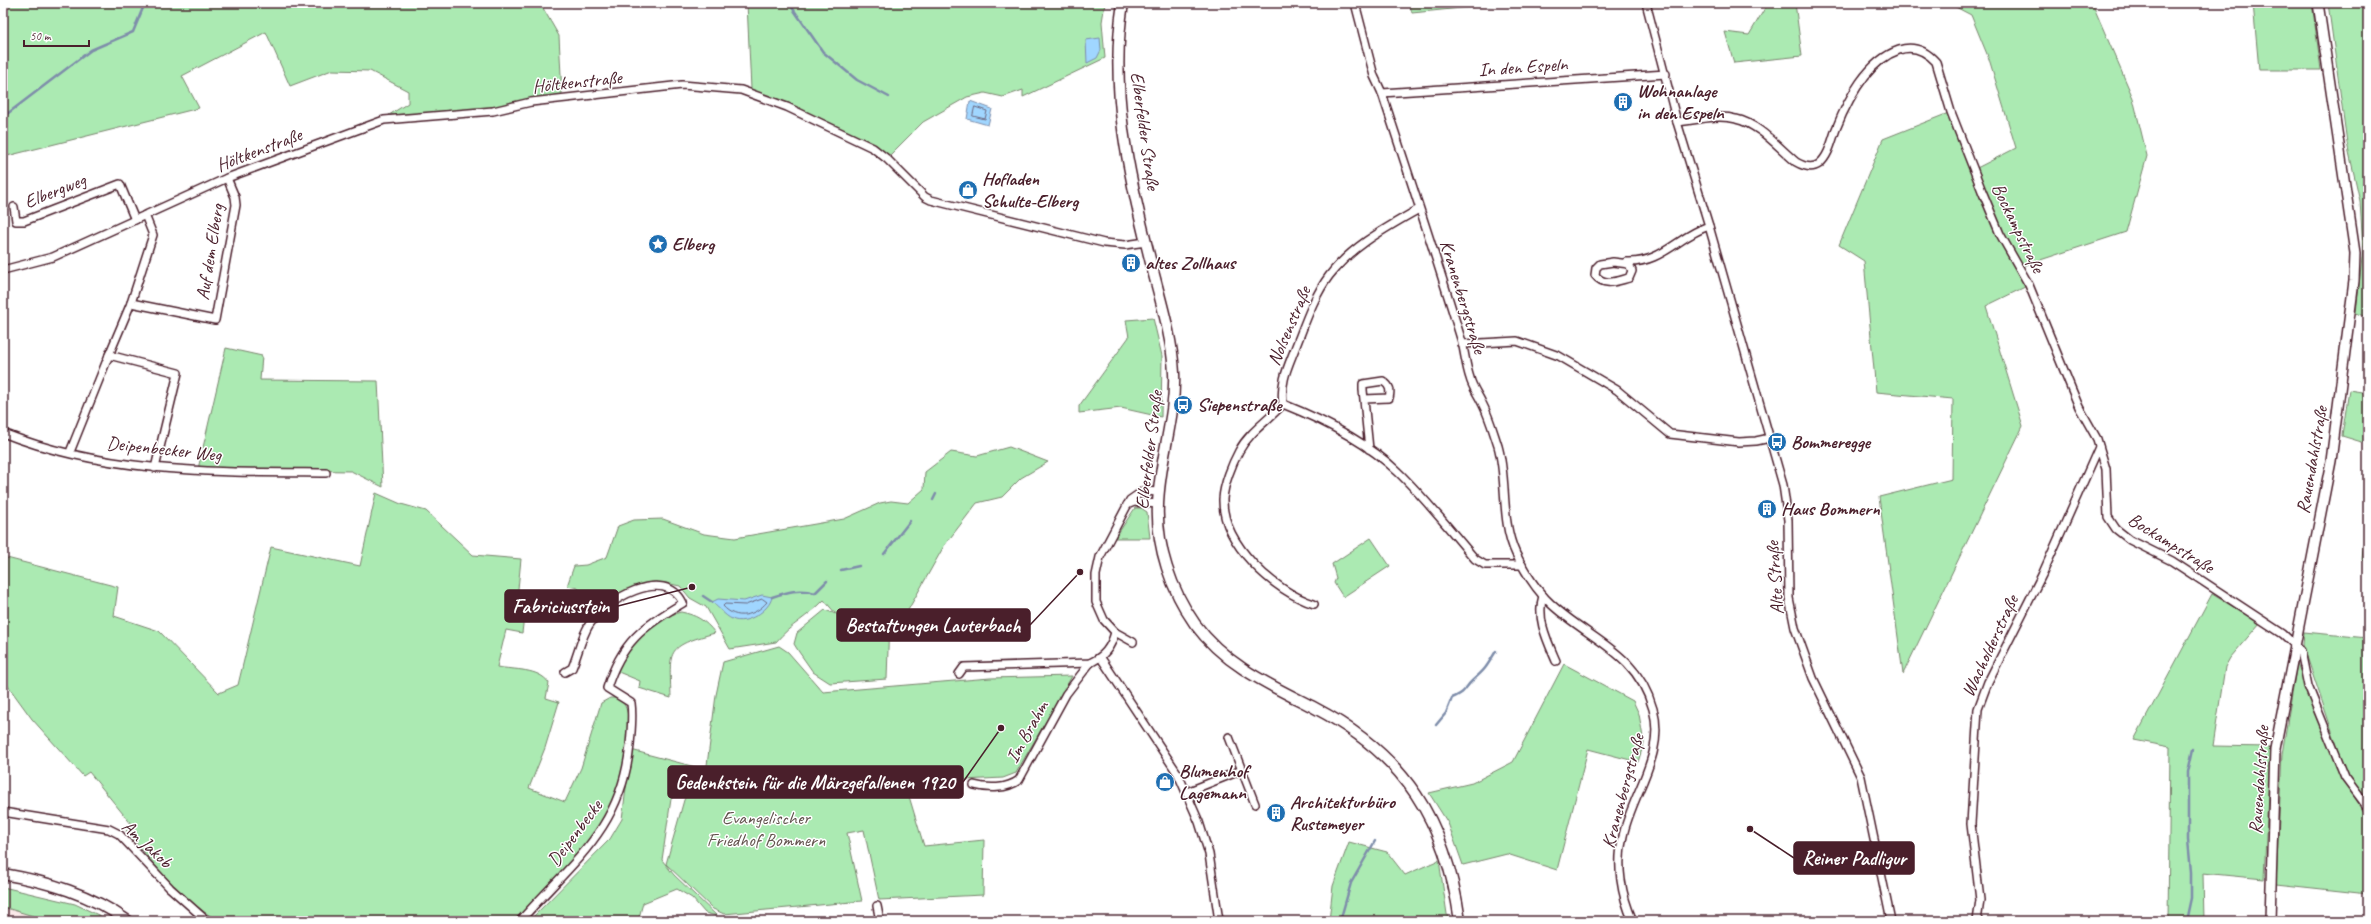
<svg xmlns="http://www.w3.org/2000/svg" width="2371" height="924" font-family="Caveat,sans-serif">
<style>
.built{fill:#fbe9e9}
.green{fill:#abeab2;stroke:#7a846e}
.water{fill:#a0d6ff;stroke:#7e8daa}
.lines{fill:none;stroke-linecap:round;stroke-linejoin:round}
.shore{stroke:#6c6880;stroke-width:1}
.stream{stroke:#7e8daa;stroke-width:2.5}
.minor-casing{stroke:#4a1f2b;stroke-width:10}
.tertiary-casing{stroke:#4a1f2b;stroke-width:12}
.secondary-casing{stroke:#4a1f2b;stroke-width:13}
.minor{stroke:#fff;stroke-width:7}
.tertiary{stroke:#fff;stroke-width:9}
.secondary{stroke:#fff;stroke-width:10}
.rail{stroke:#4a1f2b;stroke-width:2.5}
.labels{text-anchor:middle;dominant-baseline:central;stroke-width:3;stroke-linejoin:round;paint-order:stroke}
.street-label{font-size:19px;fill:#4a1f2b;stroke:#fff}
.poi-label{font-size:19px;font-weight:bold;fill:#4a1f2b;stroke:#fff;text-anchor:start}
.park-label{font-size:19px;fill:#62524d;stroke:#fff}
.leader{fill:none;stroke:#4a1f2b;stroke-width:1.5}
.callout-dot{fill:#4a1f2b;stroke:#fff;stroke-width:1.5}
.callout{fill:#4a1f2b;stroke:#4a1f2b;stroke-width:1.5}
.callout-label{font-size:20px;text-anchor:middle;font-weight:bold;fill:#fff}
</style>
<rect width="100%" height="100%" fill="#fff"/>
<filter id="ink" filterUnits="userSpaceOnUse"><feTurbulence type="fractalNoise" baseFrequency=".025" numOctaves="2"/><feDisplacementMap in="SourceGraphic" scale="8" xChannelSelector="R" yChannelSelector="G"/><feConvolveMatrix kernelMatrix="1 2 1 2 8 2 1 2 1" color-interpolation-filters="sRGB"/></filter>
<g filter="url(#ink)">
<path class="built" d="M3,907L50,921H3Z"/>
<g class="green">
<path d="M3,3H540L559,36L562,95L492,110L389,115L408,103V91L370,71L332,70L290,86L266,32L182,76L199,108L3,157Z"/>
<path d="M747,3H1105L1102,22L1105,58L1023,97V90L1003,97L985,93L967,97L923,122L889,156L869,144L751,89Z"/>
<path d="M1409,3H1511L1412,13Z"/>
<path d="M1768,3H1795L1802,56L1734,63L1725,32L1749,35Z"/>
<path d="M1948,3H2092L2133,98L2147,156L2126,232L2019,267L2029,285L1986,306L2023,426L1903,674L1879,497L1952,479L1953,399L1876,392L1864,261L1839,245L1883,139L1951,112L1973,170L2016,148L1989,59L1971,15Z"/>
<path d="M2253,3H2312L2321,70H2259Z"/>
<path d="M2328,3H2368V317L2356,313L2363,249L2360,201L2347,143Z"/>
<path d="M1153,318L1162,356L1161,417L1121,408L1079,413V406L1129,337L1126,320Z"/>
<path d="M226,348L262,356L260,380L378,381L383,487L351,471L198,469Z"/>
<path d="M2349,390L2368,393V444L2342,436Z"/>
<path d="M1009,447L1048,462L1021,478L1002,497L977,503L944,546L902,621L889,620L887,679L830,683L813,672L799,652L794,644L797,633L825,610L836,614L824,600C808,617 791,624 776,642L730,649L706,607L690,598L680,586L666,583L654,582L635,586L612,597L585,626V604L578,588L567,586L574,566L586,565L607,557L618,526L634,520L663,519L704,534L735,538L844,519L880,503L891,501L908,503L924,489L925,472L951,452L977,456Z"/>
<path d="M2368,491V562L2362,560Z"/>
<path d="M376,493L401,504L426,511L473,555L521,559L518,589L526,600L522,633L506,630L497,667C514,670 539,668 549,683L546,698L559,702L545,748L529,788L565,802L581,768L601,703L610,698H620C631,712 629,725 628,742C623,824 566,865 516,921H218C180,898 154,864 126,831L132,825L89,772L83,776L32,719L3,679V557L118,587L114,616L159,631L219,693L238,685L271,547L360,566Z"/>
<path d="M1135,508H1141L1147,512L1150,538H1115Z"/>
<path d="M1371,538L1390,566L1343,597L1334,583L1336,578L1332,564Z"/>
<path d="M2212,594L2260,623L2230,658L2225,667L2213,746L2270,747L2264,879L2203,873L2204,921H2168L2170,747L2134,740Z"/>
<path d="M681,612C696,615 705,620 715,633C664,647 670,650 671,698L639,688L640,681L616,671C629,643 650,619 681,612Z"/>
<path d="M2304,632L2368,638V805L2348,778L2303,645Z"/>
<path d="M779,646L788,652L823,692L990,678L1072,676L1016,773L1003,778L905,783L924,846L984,840L983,895L879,900L864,830L847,833L862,901L724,914L713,909L666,864L684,800L691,786L706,773L716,695L723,662Z"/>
<path d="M2297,663L2336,767L2368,819V894L2276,884L2282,754Z"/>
<path d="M1564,664L1633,701L1639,714L1644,743L1638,762L1588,749L1557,870L1507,854L1463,865L1448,823L1429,793L1472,783L1513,762Z"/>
<path d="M631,750L703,769L676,792L671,799L662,860L674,875L717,916L705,913L692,898L677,889L643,903L638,921H529L610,839L622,819Z"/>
<path d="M1349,842L1387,852L1405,875L1439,860L1448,921H1329L1333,886Z"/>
<path d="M3,887L75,904L111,921H50L3,907Z"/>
</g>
<g class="water">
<path d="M1100,38L1101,50L1097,58L1087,63L1086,40Z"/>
<path d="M970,101L992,109L988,125L967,119Z"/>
<path d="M762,595L772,597C770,610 746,626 732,619C725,616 718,607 712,602L718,599L744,601Z"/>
</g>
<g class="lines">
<g class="shore">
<path d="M975,107L987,111L985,119L973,116Z"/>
<path d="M763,599L767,602C755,616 736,621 723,606L725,604L745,605Z"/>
</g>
<g class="stream">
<path d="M789,3L823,52L857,80L889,97"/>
<path d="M3,115L7,114L91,50L133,32L145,3"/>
<path d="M933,500L936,494"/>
<path d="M884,554L910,521"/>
<path d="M841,570L859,566"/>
<path d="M703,596L712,602"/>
<path d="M772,597C787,592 799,588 815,593L827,581"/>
<path d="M1436,725L1446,713L1452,698C1468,691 1463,689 1473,680C1486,669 1487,666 1496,651"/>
<path d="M1340,921L1351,883L1375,841"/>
<path d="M2186,921L2191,898V872L2188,840V772L2193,749"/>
</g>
<g class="minor-casing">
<g id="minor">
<path d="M1355,3L1374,76L1382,93C1409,176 1437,259 1462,342C1465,354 1466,367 1470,378C1472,387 1478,394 1482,403C1489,416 1493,431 1498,446C1508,481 1500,520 1516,554C1525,572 1535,589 1550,603C1589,640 1637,651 1653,709C1666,755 1632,793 1623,836C1616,864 1621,895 1633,921"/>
<path d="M1646,3L1677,122L1709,226L1783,485L1788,520L1789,598L1795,628L1813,678L1861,777L1891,921"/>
<path d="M1382,93L1666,74"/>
<path d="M1677,122C1696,120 1718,114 1736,119C1759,124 1778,147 1796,162C1803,166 1812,169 1819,164C1829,156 1832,140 1836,129C1848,99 1867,61 1899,50C1914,45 1926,51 1936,62L1951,112L1982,191L2000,234L2029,285L2079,407L2097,439L2106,469L2108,517L2116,529L2130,540L2172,561L2283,634L2301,651L2308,686L2345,777L2368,808"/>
<path d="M14,207L16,221H24L120,184L135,220"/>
<path d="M1613,262L1629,264L1632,271L1629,278C1617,281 1604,287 1595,275L1596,268L1600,264Z"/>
<path d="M1626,262C1661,264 1678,236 1709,226"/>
<path d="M3,270L53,257L227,178L384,120L493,111L531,102L682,85L741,90L787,107L873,148L887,159L925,197L931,200L1104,243L1125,245L1146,242"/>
<path d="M131,303L215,320L236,205L235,197L227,178"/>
<path d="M1462,344L1517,341L1559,356L1617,390L1670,434L1739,442L1756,441L1770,438"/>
<path d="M109,355L131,303L153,235L145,215"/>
<path d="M1364,399L1389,398C1391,390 1390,386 1383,381L1363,384V390L1369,449"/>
<path d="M1283,404C1323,420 1366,441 1398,472C1426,499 1450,530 1475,559L1485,565H1522"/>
<path d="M1283,404C1269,420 1249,432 1239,451C1232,464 1224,484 1223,499C1222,544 1275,592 1314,604"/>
<path d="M1283,404C1280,381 1288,367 1296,346C1305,323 1314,296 1329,276C1352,246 1386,228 1419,209"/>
<path d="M3,433C106,474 217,472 326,473"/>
<path d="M70,452L109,355L178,373L155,468"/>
<path d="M1127,505L1134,502L1158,504"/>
<path d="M1543,596C1536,618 1547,640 1556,661"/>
<path d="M1115,632L1133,642"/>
<path d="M1101,658L1178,774L1199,822L1209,854L1219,921"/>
<path d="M959,674L964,667L1090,663C1104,656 1111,648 1115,632L1104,620L1096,602V575L1100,557L1130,500L1143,491L1159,492"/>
<path d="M1229,737L1255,804"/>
<path d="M974,785C988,789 1007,789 1019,780L1066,694L1090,663"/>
<path d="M1187,792L1242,770"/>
<path d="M3,812L109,829L119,834L170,888L207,921"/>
<path d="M877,906L880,921"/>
<path d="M520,921C571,863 622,829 630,745C631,731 633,717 631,703L607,688C621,643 643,626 683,603C665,565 605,600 589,625C581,638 578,654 572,668L565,672"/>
<path d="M1977,921L1980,900L1971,824L1978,709L1988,682L2042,575L2099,447"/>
</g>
</g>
<g class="tertiary-casing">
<path id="tertiary" d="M2270,921L2275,749L2331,461L2354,281L2355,253L2318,3"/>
</g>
<g class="secondary-casing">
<g id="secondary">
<path d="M1123,3C1109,89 1129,176 1150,259C1159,296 1172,335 1174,373C1176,418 1159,460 1158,505C1156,546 1171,590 1195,624C1226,666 1270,685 1315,708C1405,755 1446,821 1460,921"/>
<path d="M3,874C49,882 90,894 128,921"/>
</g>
</g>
<use href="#minor" class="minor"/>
<use href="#tertiary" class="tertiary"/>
<use href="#secondary" class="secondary"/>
<path class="rail" d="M3,916L21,921"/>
</g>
</g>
<defs>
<g id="building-disc" transform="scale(1)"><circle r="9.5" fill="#1f6fb2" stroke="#fff"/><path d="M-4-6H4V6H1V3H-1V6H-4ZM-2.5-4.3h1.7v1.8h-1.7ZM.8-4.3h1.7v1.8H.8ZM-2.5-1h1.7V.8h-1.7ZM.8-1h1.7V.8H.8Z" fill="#fff"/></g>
<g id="shop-disc" transform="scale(1)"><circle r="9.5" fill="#1f6fb2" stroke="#fff"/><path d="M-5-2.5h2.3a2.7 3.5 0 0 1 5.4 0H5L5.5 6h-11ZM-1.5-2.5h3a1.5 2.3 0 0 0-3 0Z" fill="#fff"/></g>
<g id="sight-disc" transform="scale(1)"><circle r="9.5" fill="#1f6fb2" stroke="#fff"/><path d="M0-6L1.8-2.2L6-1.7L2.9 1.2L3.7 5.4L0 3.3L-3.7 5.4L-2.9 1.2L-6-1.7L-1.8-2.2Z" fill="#fff"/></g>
<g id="bus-disc" transform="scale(1)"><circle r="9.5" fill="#1f6fb2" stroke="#fff"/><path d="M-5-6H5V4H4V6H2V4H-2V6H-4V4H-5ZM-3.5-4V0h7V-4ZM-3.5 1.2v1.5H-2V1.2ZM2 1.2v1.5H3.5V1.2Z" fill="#fff"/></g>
</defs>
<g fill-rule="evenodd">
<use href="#building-disc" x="1623" y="102"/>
<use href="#shop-disc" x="968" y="190"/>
<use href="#sight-disc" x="658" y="244"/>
<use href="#building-disc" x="1131" y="263"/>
<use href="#bus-disc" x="1183" y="405"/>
<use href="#bus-disc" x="1777" y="442"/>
<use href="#building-disc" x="1767" y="509"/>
<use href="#shop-disc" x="1165" y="782"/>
<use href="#building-disc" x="1276" y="813"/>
</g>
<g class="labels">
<g class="street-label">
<text transform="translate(1523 67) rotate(-4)">In den Espeln</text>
<text transform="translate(577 82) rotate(-6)">Höltkenstraße</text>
<text transform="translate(1145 131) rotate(82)">Elberfelder Straße</text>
<text transform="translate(259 150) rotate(-21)">Höltkenstraße</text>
<text transform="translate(55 191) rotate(-22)">Elbergweg</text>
<text transform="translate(2018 228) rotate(64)">Bockampstraße</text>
<text transform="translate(210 252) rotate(-81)">Auf dem Elberg</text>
<text transform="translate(1463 297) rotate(73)">Kranenbergstraße</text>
<text transform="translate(1289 326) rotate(-67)">Nolsenstraße</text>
<text transform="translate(164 449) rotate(6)">Deipenbecker Weg</text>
<text transform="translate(1149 450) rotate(-83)">Elberfelder Straße</text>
<text transform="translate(2312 460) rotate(-80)">Rauendahlstraße</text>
<text transform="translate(2171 543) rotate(32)">Bockampstraße</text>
<text transform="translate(1775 578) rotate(-94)">Alte Straße</text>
<text transform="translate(1990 646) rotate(-65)">Wacholderstraße</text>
<text transform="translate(1027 732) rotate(-61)">Im Brahm</text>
<text transform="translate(2259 780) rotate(-86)">Rauendahlstraße</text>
<text transform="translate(1623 791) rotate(-75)">Kranenbergstraße</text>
<text transform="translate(575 833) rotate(-53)">Deipenbecke</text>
<text transform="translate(147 844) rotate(43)">Am Jakob</text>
</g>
<g class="poi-label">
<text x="1637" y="91">Wohnanlage<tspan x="1637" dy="22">in den Espeln</tspan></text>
<text x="982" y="179">Hofladen<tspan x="982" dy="22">Schulte-Elberg</tspan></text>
<text x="672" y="244">Elberg</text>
<text x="1145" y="263">altes Zollhaus</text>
<text x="1197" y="405">Siepenstraße</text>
<text x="1791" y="442">Bommeregge</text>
<text x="1781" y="509">Haus Bommern</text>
<text x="1179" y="771">Blumenhof<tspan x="1179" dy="22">Lagemann</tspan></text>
<text x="1290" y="802">Architekturbüro<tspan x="1290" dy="22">Rustemeyer</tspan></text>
</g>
<g class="park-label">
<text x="766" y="818">Evangelischer<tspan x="766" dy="22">Friedhof Bommern</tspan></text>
</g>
</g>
<path class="leader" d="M692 587L618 606M1080 572L1030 625M1001 728L963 782M1750 829L1794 858"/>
<g class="callout-dot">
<circle cx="692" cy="587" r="4"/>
<circle cx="1080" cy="572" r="4"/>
<circle cx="1001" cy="728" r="4"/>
<circle cx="1750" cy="829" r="4"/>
</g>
<g class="callout">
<rect x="505" y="590" width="113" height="32" rx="4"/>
<rect x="837" y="609" width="193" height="32" rx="4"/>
<rect x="668" y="766" width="295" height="32" rx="4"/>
<rect x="1794" y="842" width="120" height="32" rx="4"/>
</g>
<g class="callout-label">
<text x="561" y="613">Fabriciusstein</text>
<text x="933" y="632">Bestattungen Lauterbach</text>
<text x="815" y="789">Gedenkstein für die Märzgefallenen 1920</text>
<text x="1854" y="865">Reiner Padligur</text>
</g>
<rect width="2371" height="924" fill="none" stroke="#fff" stroke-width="16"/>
<rect x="8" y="8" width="2355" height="908" fill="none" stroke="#4a1f2b" stroke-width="1.5" filter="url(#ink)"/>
<path d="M24 40v6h65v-6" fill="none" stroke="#4a1f2b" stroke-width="2"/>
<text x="30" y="40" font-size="12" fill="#4a1f2b" stroke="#ffffff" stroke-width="3" paint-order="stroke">50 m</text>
</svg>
